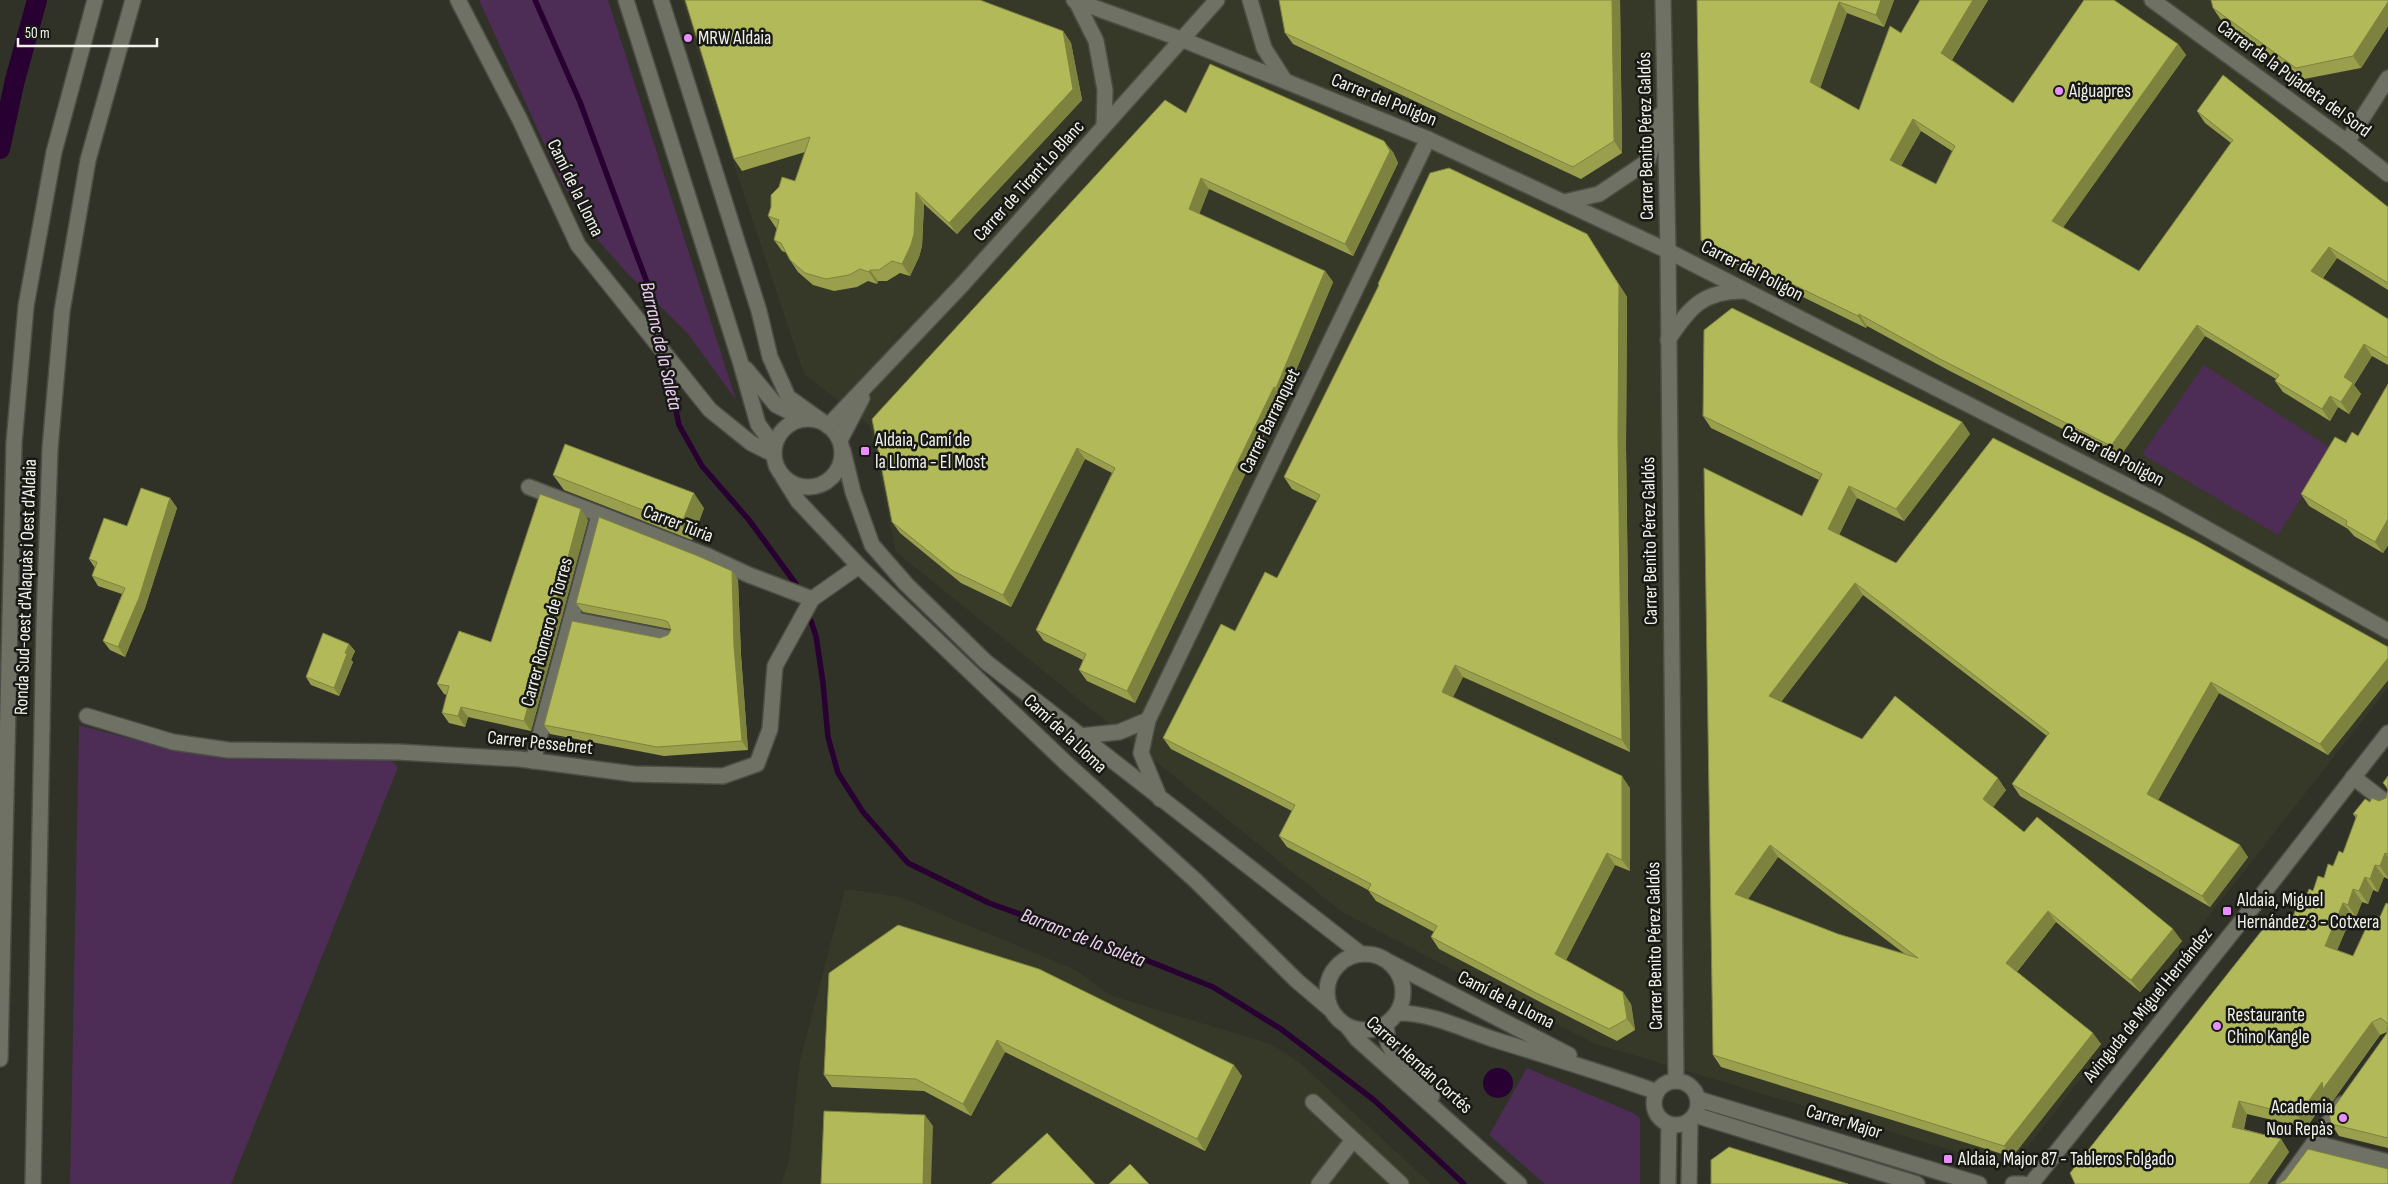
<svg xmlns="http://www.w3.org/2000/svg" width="2388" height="1184" font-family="'Sofia Sans Condensed',sans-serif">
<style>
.built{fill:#373928}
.green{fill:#4d2c55}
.water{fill:#280031}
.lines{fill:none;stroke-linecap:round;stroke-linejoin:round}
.stream{stroke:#280031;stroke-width:5.5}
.canal{stroke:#280031;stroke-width:20}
.street-casing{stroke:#4c4d45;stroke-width:18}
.secondary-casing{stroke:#4c4d45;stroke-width:18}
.street{stroke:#6f7165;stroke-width:15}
.secondary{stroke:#6f7165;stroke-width:15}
.wall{fill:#999f4d;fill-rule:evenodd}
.shaded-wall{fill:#7d823e}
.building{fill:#b2b959;stroke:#7d823e;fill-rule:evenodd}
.poi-dot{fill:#e98efe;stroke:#181914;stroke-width:2}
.labels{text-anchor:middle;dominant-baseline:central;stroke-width:5;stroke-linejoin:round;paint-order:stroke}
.poi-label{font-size:19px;fill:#f1f2eb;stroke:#181914;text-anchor:start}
.street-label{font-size:19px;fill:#f1f2eb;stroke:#181914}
.water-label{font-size:20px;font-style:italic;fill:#edcff4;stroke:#181914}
</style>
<rect width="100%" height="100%" fill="#303127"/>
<g class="built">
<path d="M682,0H2388V688L2011,1168L1593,1043L1342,912L896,552L870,426L804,374L708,88Z"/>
<path d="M845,889L900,897L1076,970L1109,995L1271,1044L1299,1062L1431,1184H781L789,1161L800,1060Z"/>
</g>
<g class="green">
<path d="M479,0H608L736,400L688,334L626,272L590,231L562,183Z"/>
<path d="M2204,365L2332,449L2278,535L2142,454Z"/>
<path d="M79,725C129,738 179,754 231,758C283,762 335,759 387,756L398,767L231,1184H70Z"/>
<path d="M1527,1068L1633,1113L1640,1118V1184H1545L1489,1135Z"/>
</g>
<circle class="water" cx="1498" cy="1083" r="15"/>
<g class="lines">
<g class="stream">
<path d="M535,0L580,102L634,248L653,298L662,342"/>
<path d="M666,363L679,425L702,466L749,520L796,584"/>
<path d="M811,621L816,636L823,683L828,737L838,773L863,812L908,863L989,903L1136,956L1213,987L1281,1029L1374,1100L1464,1184"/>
</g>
<path class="canal" d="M0,149L15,80L37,0"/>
<g class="street-casing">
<g id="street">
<path d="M458,0L520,120L578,245L710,410L751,443L773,454"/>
<path d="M626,0L741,364L758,424L774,446"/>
<path d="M661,0L759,311L770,357L788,397L823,422"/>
<path d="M1074,0L1181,39L1428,139L1668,251L2159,502L2388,631"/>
<path d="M1250,0L1264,48L1285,81"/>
<path d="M1663,0L1668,251L1676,1081"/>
<path d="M2152,0L2347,142L2388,174"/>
<path d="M1076,1L1096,41L1105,90L1104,126"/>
<path d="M2347,142L2388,78"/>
<path d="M1564,202L1599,194L1648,161L1660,115"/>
<path d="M962,285L1217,0"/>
<path d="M1668,340C1689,308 1703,290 1745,291"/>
<path d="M746,369L776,405L804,419"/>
<path d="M529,487L708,556L749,575L812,599"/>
<path d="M571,619L668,638"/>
<path d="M87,716L173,742L228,750L398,752L520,759L634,774L723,776L757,764L770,729L775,666L812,599L859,566"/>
<path d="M1080,736L1119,732L1148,720"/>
<path d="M533,761L599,515"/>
<path d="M2353,777L2388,804"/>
<path d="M1160,799L1141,753L1148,720L1428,139"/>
<path d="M1313,1102L1401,1184"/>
<path d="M2315,1143L2388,1162"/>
<path d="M1319,1184L1353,1140"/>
<path d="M1668,1184L1669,1124"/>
<path d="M1689,1184L1690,1120"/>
<path d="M2031,1184L2251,909L2388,733"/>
<path d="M2284,1184L2342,1104"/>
</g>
</g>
<g class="secondary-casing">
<g id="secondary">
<circle cx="808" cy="453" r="34"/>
<path d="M828,426L962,285"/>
<path d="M840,440L862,398"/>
<path d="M843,451L853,492L872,545L906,584L986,662L1361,954"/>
<path d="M783,477L798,501L859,566L1066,763L1195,880L1296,980L1330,1009"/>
<circle cx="1365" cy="992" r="38"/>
<path d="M1389,962L1569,1055"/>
<path d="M1397,1013C1430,1012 1465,1030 1496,1040C1550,1057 1604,1073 1657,1092"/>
<path d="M1386,1024L1388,1043L1392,1051L1432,1096"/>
<path d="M1347,1026L1357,1039L1519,1184"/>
<path d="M0,1059L14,443L26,306L54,152L95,0"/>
<circle cx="1676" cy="1103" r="22"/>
<path d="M1698,1099L1979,1184"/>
<path d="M1695,1115L1917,1184"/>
<path d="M33,1184L44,624L50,449L62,311L88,160L133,0"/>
<path d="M2013,1184H2023"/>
</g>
</g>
<use href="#street" class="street"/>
<use href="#secondary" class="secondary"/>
</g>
<g class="wall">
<path d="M1620,0L1622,153L1581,179L1293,44L1285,33Z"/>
<path d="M1697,0H1894L1884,27L1847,13L1820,88L1859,110L1901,33L1920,0H1988L1952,60L2013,103L2178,44L2186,55L2063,227L2139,271L2231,143L2205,123L2197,111L2388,207V290L2337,258L2323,278L2388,319V365L2372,356L2354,385L2361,394L2349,414L2338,407L2330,421L2283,392L2275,381L2276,379L2205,336L2119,458L1948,370L1867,326L1866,328L1709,251L1701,240ZM1921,131L1952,151L1936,184L1901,166Z"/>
<path d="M2388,0V26L2361,68L2304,79L2221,20L2213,8Z"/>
<path d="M1063,31L1071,43L1082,100L957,234L924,204L922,246L919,257L910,276L900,273L887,281H878L877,284L868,281L857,287L834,291L813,285L798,272L790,260L787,253L782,251L774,240L777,228H776L768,216L795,181L805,152L742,171L734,159Z"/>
<path d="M1186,113L1393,152L1398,163L1353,256L1209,189L1199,214L1325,271L1333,282L1284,399L1282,398L1135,703L1087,681L1079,670L1083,660L1044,641L1036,630L1112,473L1085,459L1011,607L961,583L900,533L892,522Z"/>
<path d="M1587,234L1627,297L1626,446L1630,752L1463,677L1453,697L1630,788V871L1615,865L1566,960L1631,1004L1635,1030L1617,1041L1544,1004L1439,949L1431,937L1434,932L1376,901L1368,890L1287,847L1279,836L1292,811L1171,749L1163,738L1235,631L1277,578L1317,501L1292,489L1284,477L1379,286L1378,284Z"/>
<path d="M2388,384V545L2383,553L2354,536L2348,529L2309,506L2301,494L2346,443L2358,436Z"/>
<path d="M1703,416L1962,422L1970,434L1904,521L1857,498L1839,535L1896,563L2388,647V680L2328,755L2219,693L2158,800L2248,857L2210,907L2020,796L2012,784L2047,736L1863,595L1781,702L1862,739L2006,790L1993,807L2024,832L2182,941L2140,992L2056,922L2017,972L2101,1044L2012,1157L1721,1067L1713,1055L1802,516L1819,480L1711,428ZM1778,857L1906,955L1838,934L1748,899Z"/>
<path d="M553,475L704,508L692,540L564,490Z"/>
<path d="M170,498L177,508L145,608L125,657L110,650L103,641L122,594L98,586L92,576L95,568L89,559L127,526Z"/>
<path d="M588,520L531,731L468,717L465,727L449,723L442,713L447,695L444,694L437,684L491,642Z"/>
<path d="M732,571L738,580L741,655L748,750L664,756L550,734L544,725L660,638L668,635L671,630L670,629L583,612L576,603Z"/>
<path d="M349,644L355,651L351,660L353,662L339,696L311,685L306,677Z"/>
<path d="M2388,776V879L2384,877L2378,892L2373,890L2368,904L2362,902L2356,917L2352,915L2337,950L2353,956L2372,930L2388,904V1148L2339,1136L2331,1124L2387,1032L2380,1035L2332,1102L2328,1097L2306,1128L2247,1114L2244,1129L2281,1139L2289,1152L2267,1184H2075L2282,929L2303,905L2313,891L2343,853L2356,818L2353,814L2370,802L2379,801L2386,798L2388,790L2383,783Z"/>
<path d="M829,973L1242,1076L1205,1151L1005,1052L971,1116L924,1091L832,1087L824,1075Z"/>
</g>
<g class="shaded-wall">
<path d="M1612,0H1620L1622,153L1614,141Z"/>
<path d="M1881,0H1894L1884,27L1876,15Z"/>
<path d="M1973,0H1988L1949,64L1941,53Z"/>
<path d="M1839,2L1847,13L1818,94L1810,82Z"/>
<path d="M2388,2V26L2361,68L2353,56Z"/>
<path d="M1063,31L1071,43L1082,100L957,234L949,223Z"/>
<path d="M2178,44L2186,55L2060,232L2052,221Z"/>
<path d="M1913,119L1921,131L1898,171L1890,160Z"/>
<path d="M1384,141L1393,152L1398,163L1353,256L1345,244Z"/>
<path d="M1201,178L1209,189L1197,220L1189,209Z"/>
<path d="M916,192L924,204L922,246L919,257L910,276L902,264Z"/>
<path d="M1587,234L1627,297L1626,446L1630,752L1622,740Z"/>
<path d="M2329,247L2337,258L2319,282L2311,271Z"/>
<path d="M870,270L878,281L877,284L869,272Z"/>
<path d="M1325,271L1333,282L1284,399L1276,388Z"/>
<path d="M1859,314L1867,326L1866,328L1858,316Z"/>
<path d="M2197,325L2205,336L2119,458L2111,446Z"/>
<path d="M2364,344L2372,356L2354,385L2361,394L2349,414L2341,402L2344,377Z"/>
<path d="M1274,387L1282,398L1135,703L1127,691Z"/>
<path d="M2330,396L2338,407L2330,421L2322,409Z"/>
<path d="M1962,422L1970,434L1904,521L1896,509Z"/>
<path d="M1077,448L1085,459L1011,607L1003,595Z"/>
<path d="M1849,486L1857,498L1836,541L1828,529Z"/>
<path d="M694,493L704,508L692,540L681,525Z"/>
<path d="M170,498L177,508L145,608L125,657L118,647Z"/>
<path d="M581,509L588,520L531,731L524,721Z"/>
<path d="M2388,519V545L2383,553L2375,542Z"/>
<path d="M732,571L738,580L741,655L748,750L742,741L734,646Z"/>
<path d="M1855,583L1863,595L1777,707L1769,696Z"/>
<path d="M349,644L355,651L351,660L353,662L339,696L334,688Z"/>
<path d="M2388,658V680L2328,755L2320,744Z"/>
<path d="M1455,665L1463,677L1450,703L1442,692Z"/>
<path d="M2211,682L2219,693L2155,806L2147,794Z"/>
<path d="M461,707L468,717L465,727L458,716Z"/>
<path d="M1622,776L1630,788V871L1622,860Z"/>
<path d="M1998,778L2006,790L1991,810L1983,799Z"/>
<path d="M1770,845L1778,857L1743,906L1735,894Z"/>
<path d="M2240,845L2248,857L2210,907L2202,896Z"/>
<path d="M1607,853L1615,865L1563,966L1555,954Z"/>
<path d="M2385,853L2388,857V878L2380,866Z"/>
<path d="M2375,865L2384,877L2378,892L2370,879Z"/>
<path d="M2365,877L2373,890L2368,904L2359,891Z"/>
<path d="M2353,889L2362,902L2356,917L2348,905Z"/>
<path d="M2343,903L2352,915L2334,958L2325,946Z"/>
<path d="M2048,911L2056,922L2014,975L2006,963Z"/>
<path d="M2173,929L2182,941L2140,992L2131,980Z"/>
<path d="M1623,992L1631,1004L1635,1030L1627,1019Z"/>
<path d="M2372,1022L2380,1035L2332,1102L2328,1097L2306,1128L2298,1116L2322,1082Z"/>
<path d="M2093,1033L2101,1044L2012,1157L2004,1146Z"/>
<path d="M997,1040L1005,1052L971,1116L963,1104Z"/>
<path d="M1234,1065L1242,1076L1205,1151L1197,1139Z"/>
<path d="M2239,1101L2247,1114L2241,1139L2232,1127Z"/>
<path d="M925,1115L933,1126L931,1184H923Z"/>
<path d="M2281,1139L2289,1152L2267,1184H2249Z"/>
</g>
<g class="building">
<path d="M685,0H980L1063,31L1073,89L949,223L916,192L914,234L911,245L902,264L892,261L879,270H870L869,272L860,269L849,275L826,279L805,273L790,260L781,243L774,240L779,220L768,216L771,207V195L779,187L782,177L795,181L810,137L734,159Z"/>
<path d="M1279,0H1612L1614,141L1573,167L1285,33Z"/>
<path d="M1697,0H1881L1876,15L1839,2L1810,82L1859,110L1890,26L1901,33L1920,0H1973L1941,53L2013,103L2084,0H2114L2178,44L2052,221L2139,271L2233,140L2197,111L2223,75L2388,207V283L2329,247L2311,271L2388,319V358L2364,344L2344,377L2353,383L2341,402L2330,396L2322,409L2275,381L2279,375L2197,325L2111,446L1940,359L1859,314L1858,316L1701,240ZM1913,119L1955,146L1936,184L1890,160Z"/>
<path d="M2211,0H2388V2L2353,56L2296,68L2213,8Z"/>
<path d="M1210,64L1384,141L1390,151L1345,244L1201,178L1189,209L1325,271L1276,388L1274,387L1127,691L1079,670L1086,654L1036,630L1115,468L1077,448L1003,595L953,571L892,522L872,419L1165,100L1186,113Z"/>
<path d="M1449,168L1587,234L1619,285L1618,434L1622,740L1455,665L1442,692L1622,776V860L1607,853L1555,954L1623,992L1627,1019L1609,1029L1536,993L1431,937L1437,926L1368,890L1371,884L1279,836L1295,805L1163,738L1221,624L1235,631L1265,572L1277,578L1320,495L1284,477L1379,285L1378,284L1430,173Z"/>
<path d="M1732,308L1962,422L1896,509L1849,486L1828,529L1896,563L1993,438L2197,541L2388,647V658L2320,744L2211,682L2147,794L2240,845L2202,896L2012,784L2049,733L1855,583L1769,696L1862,739L1895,696L1998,778L1983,799L2024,832L2037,817L2173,929L2131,980L2048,911L2006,963L2093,1033L2004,1146L1713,1055L1704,468L1802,516L1822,474L1703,416L1704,330ZM1770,845L1918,958L1838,934L1735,894Z"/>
<path d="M2388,384V519L2375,542L2346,525L2347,521L2301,494L2335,437L2346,443L2352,432L2358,436Z"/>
<path d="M565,444L694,493L681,525L553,475Z"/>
<path d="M141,488L170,498L139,598L118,647L103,641L125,588L92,576L97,562L89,559L104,518L127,526Z"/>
<path d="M540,494L581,509L524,721L461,707L458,716L442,713L449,686L437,684L459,631L491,642Z"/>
<path d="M599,517L698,556L732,571L734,646L742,741L657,747L544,725L572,621L660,638L668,635L671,630L668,622L663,620L576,603Z"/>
<path d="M323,633L349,644L345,653L347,654L334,688L306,677Z"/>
<path d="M2388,776V788L2383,783Z"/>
<path d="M2388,790V854L2385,853L2380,866L2375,865L2370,879L2365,877L2359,891L2353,889L2348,905L2343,903L2325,946L2353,956L2366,928L2372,930L2377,916L2380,917L2386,903L2388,904V1024L2381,1018L2372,1022L2323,1089L2322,1082L2298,1116L2239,1101L2232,1127L2281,1139L2249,1184H2075L2070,1173L2267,924L2282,929L2288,915L2293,917L2298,903L2303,905L2309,889L2313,891L2318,876L2324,878L2328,864L2333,866L2339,851L2343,853L2357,815L2353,814L2365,799L2370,802L2372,798L2379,801L2386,798Z"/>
<path d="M898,925L1039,969L1234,1065L1197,1139L997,1040L963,1104L916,1079L824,1075L829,973Z"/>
<path d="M2388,1025V1138L2331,1124L2329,1114L2387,1033Z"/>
<path d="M824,1111L925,1115L923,1184H821Z"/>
<path d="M1047,1133L1095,1184H991Z"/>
<path d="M1729,1147L1848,1184H1711V1160Z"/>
<path d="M2308,1149L2388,1169V1184H2278L2285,1180Z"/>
<path d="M1130,1164L1149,1184H1109Z"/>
</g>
<g class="poi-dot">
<circle cx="688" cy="38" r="5"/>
<circle cx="2059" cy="91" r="5"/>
<rect x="860" y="446" width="10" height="10" rx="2.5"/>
<rect x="2222" y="906" width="10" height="10" rx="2.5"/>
<circle cx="2217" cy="1026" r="5"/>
<circle cx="2343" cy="1118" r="5"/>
<rect x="1943" y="1154" width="10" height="10" rx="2.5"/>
</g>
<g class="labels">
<g class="poi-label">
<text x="698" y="38">MRW Aldaia</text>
<text x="2069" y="91">Aiguapres</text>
<text x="875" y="440">Aldaia, Camí de<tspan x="875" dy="22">la Lloma - El Most</tspan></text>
<text x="2237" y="900">Aldaia, Miguel<tspan x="2237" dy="22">Hernández 3 - Cotxera</tspan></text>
<text x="2227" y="1015">Restaurante<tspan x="2227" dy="22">Chino Kangle</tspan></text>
<text x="2333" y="1107" text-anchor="end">Academia<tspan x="2333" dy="22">Nou Repàs</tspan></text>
<text x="1958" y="1159">Aldaia, Major 87 - Tableros Folgado</text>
</g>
<g class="street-label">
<text transform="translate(2294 79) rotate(36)">Carrer de la Pujadeta del Sord</text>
<text transform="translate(1384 100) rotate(22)">Carrer del Poligon</text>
<text transform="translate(1646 136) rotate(-91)">Carrer Benito Pérez Galdós</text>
<text transform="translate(1029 181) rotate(-48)">Carrer de Tirant Lo Blanc</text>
<text transform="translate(575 188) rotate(64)">Camí de la Lloma</text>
<text transform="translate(1752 271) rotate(27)">Carrer del Poligon</text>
<text transform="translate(1270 421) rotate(-64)">Carrer Barranquet</text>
<text transform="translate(2113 456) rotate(27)">Carrer del Poligon</text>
<text transform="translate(678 524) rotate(21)">Carrer Túria</text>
<text transform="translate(1650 541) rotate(-91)">Carrer Benito Pérez Galdós</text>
<text transform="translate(26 587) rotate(-88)">Ronda Sud-oest d'Alaquàs i Oest d'Aldaia</text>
<text transform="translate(547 632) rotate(-75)">Carrer Romero de Torres</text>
<text transform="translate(1065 734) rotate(43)">Camí de la Lloma</text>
<text transform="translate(540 743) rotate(6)">Carrer Pessebret</text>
<text transform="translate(1655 946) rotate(-91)">Carrer Benito Pérez Galdós</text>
<text transform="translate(1506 1000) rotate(27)">Camí de la Lloma</text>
<text transform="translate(2148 1005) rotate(-51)">Avinguda de Miguel Hernández</text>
<text transform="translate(1419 1065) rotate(42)">Carrer Hernán Cortés</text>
<text transform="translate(1844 1122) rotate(17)">Carrer Major</text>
</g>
<g class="water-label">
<text transform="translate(661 346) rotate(77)">Barranc de la Saleta</text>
<text transform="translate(1083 938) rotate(21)">Barranc de la Saleta</text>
</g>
</g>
<path d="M18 38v8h139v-8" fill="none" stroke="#f1f2eb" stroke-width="2.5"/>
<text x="25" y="38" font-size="15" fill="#f1f2eb" stroke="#181914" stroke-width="4" paint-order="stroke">50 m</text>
</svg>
